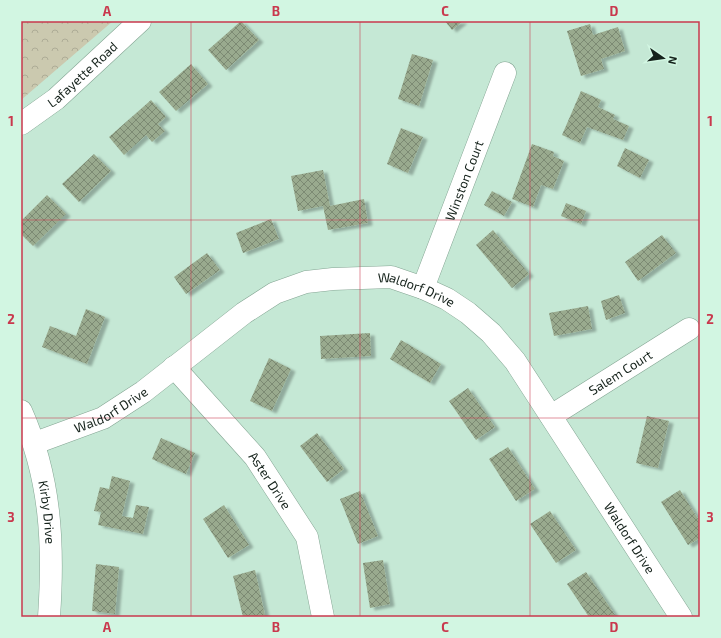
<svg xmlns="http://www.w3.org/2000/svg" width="721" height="638" font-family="'Exo 2',sans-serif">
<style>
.forest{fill:url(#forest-crowns)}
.building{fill:url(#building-cross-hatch);filter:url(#shadow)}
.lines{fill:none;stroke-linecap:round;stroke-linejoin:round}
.minor-casing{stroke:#84a593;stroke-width:23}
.major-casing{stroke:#84a593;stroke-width:23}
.minor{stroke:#fff;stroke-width:22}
.major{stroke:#fff;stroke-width:22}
.grid{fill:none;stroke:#c9384d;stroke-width:1;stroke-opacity:0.55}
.labels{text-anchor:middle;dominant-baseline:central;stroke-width:4;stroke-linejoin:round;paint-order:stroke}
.street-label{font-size:13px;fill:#15221b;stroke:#d2f6e2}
.neatline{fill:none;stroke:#c9384d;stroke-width:1.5}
.grid-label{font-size:13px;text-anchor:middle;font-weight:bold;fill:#c9384d}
</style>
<defs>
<pattern id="forest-crowns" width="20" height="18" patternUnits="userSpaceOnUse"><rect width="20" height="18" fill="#cbc9af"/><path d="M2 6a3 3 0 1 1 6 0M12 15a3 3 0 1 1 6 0" fill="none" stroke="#adac96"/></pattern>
<pattern id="building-cross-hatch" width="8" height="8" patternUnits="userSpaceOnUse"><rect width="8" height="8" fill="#99aa8e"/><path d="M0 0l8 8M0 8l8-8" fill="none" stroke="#7c8a73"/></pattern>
<filter id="shadow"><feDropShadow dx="4.5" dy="2.5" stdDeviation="1" flood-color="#0004"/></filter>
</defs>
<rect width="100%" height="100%" fill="#c5e8d5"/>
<path class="forest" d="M21,21H113L21,100Z"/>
<g class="building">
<path d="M241,21L259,40L226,70L208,50Z"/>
<path d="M445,21H463L452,30Z"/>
<path d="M590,24L593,35L618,27L625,51L601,59L604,69L581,76L567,31Z"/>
<path d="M412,54L433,60L419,106L398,99Z"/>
<path d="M191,64L208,84L176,111L159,92Z"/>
<path d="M581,91L601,100L598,107L615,115L613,119L629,126L623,140L587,127L580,143L562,135Z"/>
<path d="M151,100L166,117L158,124L165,131L152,142L146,135L124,155L109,137Z"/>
<path d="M401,128L423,137L408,173L387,164Z"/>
<path d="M532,144L554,152L553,156L564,161L553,189L541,185L533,207L512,199Z"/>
<path d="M625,148L649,160L640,178L617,166Z"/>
<path d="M94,154L111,171L79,202L62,184Z"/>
<path d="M323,170L330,206L364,199L368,223L328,230L323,206L298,211L291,176Z"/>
<path d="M492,191L512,202L504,216L484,205Z"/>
<path d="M47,195L66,214L33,246L21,234V221Z"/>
<path d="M566,203L586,211L581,224L561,216Z"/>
<path d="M271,219L279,239L243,253L236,233Z"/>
<path d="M493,230L529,274L512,288L476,245Z"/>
<path d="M662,235L676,253L638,281L625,262Z"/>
<path d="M207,253L220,270L186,294L174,277Z"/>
<path d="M619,295L625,313L606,320L601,301Z"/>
<path d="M588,306L592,329L554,336L549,313Z"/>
<path d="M86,309L105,317L87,364L42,347L50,326L76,336Z"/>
<path d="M370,333L371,356L321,359L320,336Z"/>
<path d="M401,340L441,364L430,383L390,359Z"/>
<path d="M269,358L291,369L272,411L250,401Z"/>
<path d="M468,388L495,427L476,440L449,401Z"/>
<path d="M647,416L669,421L658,468L636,463Z"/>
<path d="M317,433L344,469L327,482L300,446Z"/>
<path d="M161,438L195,453L186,474L152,459Z"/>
<path d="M508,447L535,489L516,501L489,459Z"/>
<path d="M112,476L130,481L122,516L133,518L136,505L149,507L143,534L98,525L101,512L94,511L100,487L109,489Z"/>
<path d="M680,490L700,522V538L688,545L661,502Z"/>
<path d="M360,491L378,536L358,544L340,499Z"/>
<path d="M224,505L249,545L228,558L203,519Z"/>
<path d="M550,511L576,550L556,563L530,524Z"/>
<path d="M383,560L390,604L370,608L363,563Z"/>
<path d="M96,564L119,567L115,614L92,611Z"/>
<path d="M255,570L265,615L243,617L233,576Z"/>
<path d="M586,572L615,615L612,617H589L567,584Z"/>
</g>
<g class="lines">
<g class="minor-casing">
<g id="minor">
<path id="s1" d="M423,288L505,73"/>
<path id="s2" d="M174,367L255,457L307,537L323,617"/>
<path id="s3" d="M21,411C51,478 54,545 49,617"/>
<path id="s4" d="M551,416L689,329"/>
<path id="s5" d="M35,443L103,418L143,392L244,313L275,293L306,282L333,279L391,277L423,288L447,299L468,313L491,333L515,361L681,617"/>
</g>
</g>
<g class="major-casing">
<g id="major">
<path id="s6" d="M21,124L56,99L140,21"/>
</g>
</g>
<use href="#minor" class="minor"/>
<use href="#major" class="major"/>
</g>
<path class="grid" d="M191,21V617M360,21V617M530,21V617M21,220H700M21,418H700"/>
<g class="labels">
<g class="street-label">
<text stroke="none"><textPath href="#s6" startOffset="79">Lafayette Road</textPath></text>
<text stroke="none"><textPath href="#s1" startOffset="115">Winston Court</textPath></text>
<text stroke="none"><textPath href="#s5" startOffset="431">Waldorf Drive</textPath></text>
<text stroke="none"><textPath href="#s4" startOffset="82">Salem Court</textPath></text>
<text stroke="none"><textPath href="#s5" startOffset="83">Waldorf Drive</textPath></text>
<text stroke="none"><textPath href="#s2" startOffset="149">Aster Drive</textPath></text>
<text stroke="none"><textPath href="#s3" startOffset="105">Kirby Drive</textPath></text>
<text stroke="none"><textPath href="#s5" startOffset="767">Waldorf Drive</textPath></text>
</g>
</g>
<rect width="721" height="638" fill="none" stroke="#d2f6e2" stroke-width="44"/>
<g transform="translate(663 58) rotate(103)" stroke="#d2f6e2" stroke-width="3" paint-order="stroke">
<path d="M0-3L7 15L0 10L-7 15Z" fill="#15221b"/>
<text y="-6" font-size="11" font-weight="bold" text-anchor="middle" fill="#15221b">N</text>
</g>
<rect x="22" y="22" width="677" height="594" class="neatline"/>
<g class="grid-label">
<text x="107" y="16">A</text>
<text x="276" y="16">B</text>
<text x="445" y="16">C</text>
<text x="614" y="16">D</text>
<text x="11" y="126">1</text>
<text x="710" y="126">1</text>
<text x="11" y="324">2</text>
<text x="710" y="324">2</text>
<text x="11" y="522">3</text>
<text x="710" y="522">3</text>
<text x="107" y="632">A</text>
<text x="276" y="632">B</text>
<text x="445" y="632">C</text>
<text x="614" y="632">D</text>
</g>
</svg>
